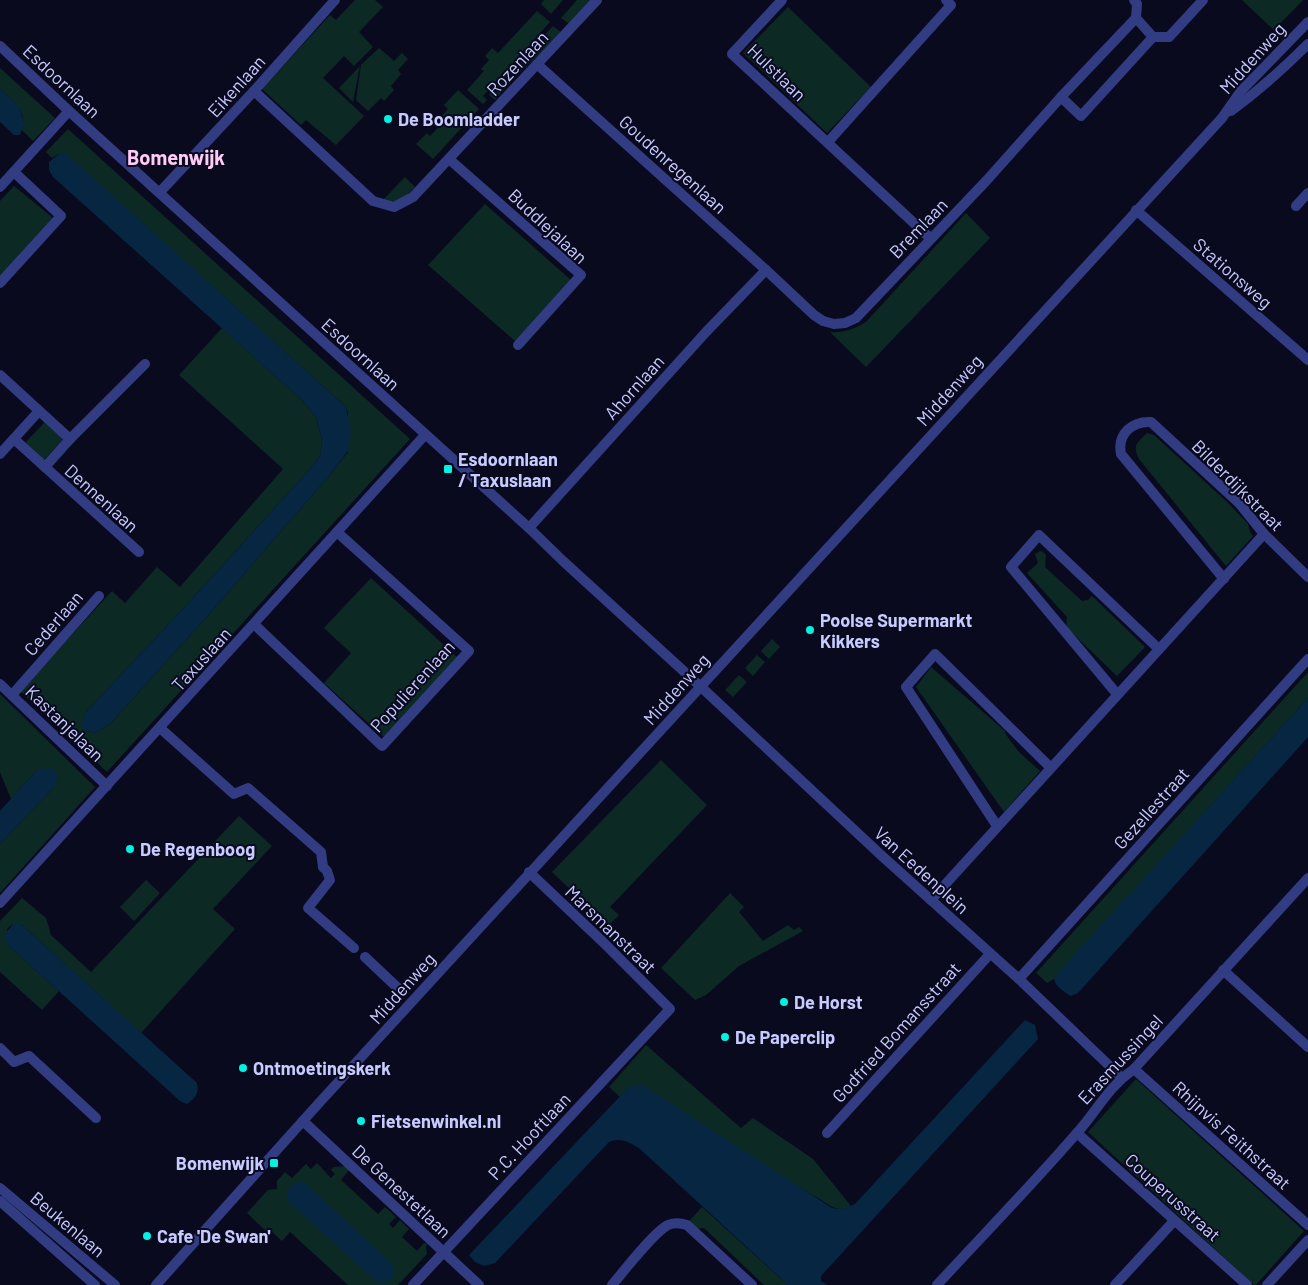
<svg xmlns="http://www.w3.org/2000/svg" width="1308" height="1285" font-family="Barlow,sans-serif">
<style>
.green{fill:#0d2924}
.water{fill:#072642}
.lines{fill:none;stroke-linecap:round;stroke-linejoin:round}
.pedestrian{stroke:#313c82;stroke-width:10}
.minor{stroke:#313c82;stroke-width:10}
.tertiary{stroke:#313c82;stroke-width:10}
.poi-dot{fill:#00f3e2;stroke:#0a0a1f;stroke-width:2}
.labels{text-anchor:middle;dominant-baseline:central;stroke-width:4;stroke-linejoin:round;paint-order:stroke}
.street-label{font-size:18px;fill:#c8cbff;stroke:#0a0a1f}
.poi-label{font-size:18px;font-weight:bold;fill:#c8cbff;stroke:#0a0a1f;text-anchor:start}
.quarter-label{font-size:20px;font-weight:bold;fill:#ffcaf5;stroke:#0a0a1f}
</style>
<rect width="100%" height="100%" fill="#0a0a1f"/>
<g class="green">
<path d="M355,0H375L383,7L359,32L373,47L354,66L344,56L323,78L364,116L336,145L306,120L301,125L262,89L330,15L336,20Z"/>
<path d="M544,0H563L551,14L541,4Z"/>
<path d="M577,0H591L569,24L561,18Z"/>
<path d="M1242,0H1303L1274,30Z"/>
<path d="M788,7L871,87L827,133L743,53Z"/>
<path d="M537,11L550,22L483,96L487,100L483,104L467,90L484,71L481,69L489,60L485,56L492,48L498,53Z"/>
<path d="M553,26L561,32V35L521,71L495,100L489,95Z"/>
<path d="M379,48L394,61L402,53L408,59L398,70L401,74L391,86L394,90L384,101L381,98L368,111L356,100L361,65Z"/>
<path d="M360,66L353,102L339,88Z"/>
<path d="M0,68L55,118L33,141L22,130C28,111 13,101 0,89Z"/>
<path d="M458,90L479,109L433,159L416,144L427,133L430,136L441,125L437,121L448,109L444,105Z"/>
<path d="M68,129L410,439L107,772L20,691L112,591L125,603L157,567L180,587L283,469L179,375L222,328L302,400L316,417L322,440L320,456L303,477L182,610L85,713L87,731L95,733L110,724L210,613L329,476L348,452V413L346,407L68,156L60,153L52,158L46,152Z"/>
<path d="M405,177L415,187C405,197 399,205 383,200Z"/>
<path d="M14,186L53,218L0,277V201Z"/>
<path d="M485,204L572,281L515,341L428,265Z"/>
<path d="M966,213L990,238L866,367L830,332C844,333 854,329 866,322Z"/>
<path d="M45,422L63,439L42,462L23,445Z"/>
<path d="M1147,433L1154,435L1227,502L1248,524L1250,532L1253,536L1226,566L1139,459C1132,445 1137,443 1147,433Z"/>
<path d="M1040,551L1043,552L1046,555L1045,567L1082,601L1088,600L1092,596L1145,647L1117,676L1066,627L1067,617L1027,573L1038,563L1035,554Z"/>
<path d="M371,578L458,658L384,737L324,683L351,653L324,628Z"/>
<path d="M772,639L780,647L769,659L761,651Z"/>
<path d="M757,655L765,662L753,676L745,668Z"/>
<path d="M931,667L1005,731V733L1018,751L1040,771L1004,812L916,687Z"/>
<path d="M1308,672V698L1054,979L1047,983L1036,973Z"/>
<path d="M739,675L747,682L733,697L725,690Z"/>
<path d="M0,694L95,787L0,893V844L54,787L37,770L11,799L0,772Z"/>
<path d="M661,760L707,805L610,907L619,915L608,926L552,872Z"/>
<path d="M239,816L272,846L213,909L235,929L141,1033L21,924H13L7,929V944L59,991L42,1010L0,972V921L22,898L46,918L51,935L91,972Z"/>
<path d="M146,880L160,893L134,921L120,907Z"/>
<path d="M730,893L744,907L739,912L763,941L788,925L794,930L799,927L803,931L739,966L706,995L695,1000L661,968Z"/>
<path d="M646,1045L741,1128L753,1118L813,1159L851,1206C840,1212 833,1208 823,1201L627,1089L620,1097L609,1087Z"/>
<path d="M1136,1079L1304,1231L1256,1285H1254L1088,1132Z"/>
<path d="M317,1163L331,1178L335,1174L331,1170L333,1167L345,1166L349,1170L341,1180L378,1214L385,1207L396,1217L389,1224L393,1228L400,1220L409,1229L402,1237L417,1251L424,1243L428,1244L426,1246L427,1254L398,1285H348L290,1232L282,1241L269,1229L266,1231L247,1213L268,1190L277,1189V1181L285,1172L292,1178L306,1164L311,1169Z"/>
<path d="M702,1207L788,1285H764L704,1228L697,1229L689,1221Z"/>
</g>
<g class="water">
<path d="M0,89L19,106L24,123L20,135H14L0,122Z"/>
<path d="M60,153L68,155L346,407L351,431L348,451L329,476L210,613L110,724L95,733L87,731L81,726L85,713L182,610L303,477L320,456L322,440L316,417L302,400L53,177L49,170V162Z"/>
<path d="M1308,698V737L1078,993L1071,996C1064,992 1056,987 1054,979L1057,974Z"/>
<path d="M48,768L54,769L58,778L54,787L0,844V811L37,770Z"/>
<path d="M13,924H21L197,1083C199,1093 196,1098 187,1104L180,1101L7,944L4,935Z"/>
<path d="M1025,1020L1035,1025L1038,1039L821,1276V1281L827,1285H788L639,1148C628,1142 622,1137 609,1142L495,1263L484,1266L475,1262L469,1255L627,1089L633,1086H644L832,1208C842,1210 846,1208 855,1204Z"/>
<path d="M301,1182L305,1183L393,1265C398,1276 390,1285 377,1282L289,1202C284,1191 290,1183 301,1182Z"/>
</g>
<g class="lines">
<g class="pedestrian">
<path d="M0,375L70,439"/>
<path d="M14,439L45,467L70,439L145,364"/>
<path d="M0,454L39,411"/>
<path d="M45,467L139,552"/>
<path d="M323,867L327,871L330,880L308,908L354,948"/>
<path d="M365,957L401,991"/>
</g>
<g class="minor">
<path d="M782,0L732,54L930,238"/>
<path d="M1136,18L1153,37H1169L1203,0"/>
<path d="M0,46L69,111L529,528L563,561L700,686L882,856L1019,979L1122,1078"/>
<path d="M538,65L766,270L814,315L823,321L834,324L845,323L856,318L987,180L1061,97L1136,18L1137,4L1134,0"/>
<path d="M254,91L373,201L394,207L413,197L597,0"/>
<path d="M1061,97L1081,116L1153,37"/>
<path d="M828,142L951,5L946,0"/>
<path d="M449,159L581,275L518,345"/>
<path d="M0,187L69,111"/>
<path d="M160,192L254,91L335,0"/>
<path d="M1296,206L1308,193"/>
<path d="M1136,210L1308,360"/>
<path d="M0,283L61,216L14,172"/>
<path d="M529,528L706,332L766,270"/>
<path d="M1224,579L1121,454C1117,434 1132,421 1151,422L1239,503L1264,534L1308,577"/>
<path d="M254,624L382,746L469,651L337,532"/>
<path d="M0,684L107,786"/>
<path d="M1117,694L1011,567L1039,535L1159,649"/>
<path d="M12,695L99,596"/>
<path d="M160,728L234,794L248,788L249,789L321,852L323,867"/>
<path d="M997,826L906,687L935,654L1050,767"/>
<path d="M931,900L1264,534"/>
<path d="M0,903L425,435"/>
<path d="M1223,970L1308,1047"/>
<path d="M1019,979L1308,659"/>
<path d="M0,1048L14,1062L29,1056L96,1118"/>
<path d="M1134,1069L1308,1225"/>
<path d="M303,1121L479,1285"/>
<path d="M827,1133L990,954"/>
<path d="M1077,1133L1247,1285"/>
<path d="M413,1285L670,1009L603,942L529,872"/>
<path d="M612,1285C624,1271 654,1232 668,1225C675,1222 681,1223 687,1225L752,1285"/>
<path d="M937,1285C983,1235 1031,1186 1076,1134C1097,1111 1107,1088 1134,1069L1308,878"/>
<path d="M1115,1285L1174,1221"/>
<path d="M1267,1285L1308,1240"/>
</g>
<g class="tertiary">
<path d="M1231,111C1258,91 1284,68 1308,44"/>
<path d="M0,1188L115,1285"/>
<path d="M0,1201L95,1285"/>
<path d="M156,1285L319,1103L1222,118L1241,91L1308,22"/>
</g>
</g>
<g class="poi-dot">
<circle cx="388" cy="119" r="5"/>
<rect x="443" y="464" width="10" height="10" rx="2.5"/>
<circle cx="810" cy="630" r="5"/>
<circle cx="130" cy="849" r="5"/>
<circle cx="784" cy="1002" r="5"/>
<circle cx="725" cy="1037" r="5"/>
<circle cx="243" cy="1068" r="5"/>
<circle cx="361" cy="1121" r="5"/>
<rect x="269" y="1158" width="10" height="10" rx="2.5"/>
<circle cx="147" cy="1236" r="5"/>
</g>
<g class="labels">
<g class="street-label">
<text transform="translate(1252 58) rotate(-48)">Middenweg</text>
<text transform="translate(517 63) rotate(-47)">Rozenlaan</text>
<text transform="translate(777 72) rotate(44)">Hulstlaan</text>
<text transform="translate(62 81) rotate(43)">Esdoornlaan</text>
<text transform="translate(236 86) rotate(-48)">Eikenlaan</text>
<text transform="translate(673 164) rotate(42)">Goudenregenlaan</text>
<text transform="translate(548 226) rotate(43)">Buddlejalaan</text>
<text transform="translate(918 228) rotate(-46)">Bremlaan</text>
<text transform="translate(1233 273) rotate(41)">Stationsweg</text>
<text transform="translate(361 354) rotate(42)">Esdoornlaan</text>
<text transform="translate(634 387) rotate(-48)">Ahornlaan</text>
<text transform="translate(949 390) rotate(-48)">Middenweg</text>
<text transform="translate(1238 485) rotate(45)">Bilderdijkstraat</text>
<text transform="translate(102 498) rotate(42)">Dennenlaan</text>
<text transform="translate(53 623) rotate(-49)">Cederlaan</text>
<text transform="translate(201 659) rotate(-48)">Taxuslaan</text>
<text transform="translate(412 686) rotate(-48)">Populierenlaan</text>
<text transform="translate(676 689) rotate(-48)">Middenweg</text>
<text transform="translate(65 723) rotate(44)">Kastanjelaan</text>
<text transform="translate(1151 808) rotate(-48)">Gezellestraat</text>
<text transform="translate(922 870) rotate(42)">Van Eedenplein</text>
<text transform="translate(611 929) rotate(44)">Marsmanstraat</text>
<text transform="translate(402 988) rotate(-48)">Middenweg</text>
<text transform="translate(896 1032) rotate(-48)">Godfried Bomansstraat</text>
<text transform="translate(1120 1059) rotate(-47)">Erasmussingel</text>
<text transform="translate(1232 1135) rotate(42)">Rhijnvis Feithstraat</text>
<text transform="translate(529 1136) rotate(-47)">P.C. Hooftlaan</text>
<text transform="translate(402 1191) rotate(43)">De Genestetlaan</text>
<text transform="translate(1173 1197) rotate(42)">Couperusstraat</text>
<text transform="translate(68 1224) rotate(40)">Beukenlaan</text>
</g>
<g class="poi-label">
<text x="398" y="119">De Boomladder</text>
<text x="458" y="459">Esdoornlaan<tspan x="458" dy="21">/ Taxuslaan</tspan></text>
<text x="820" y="620">Poolse Supermarkt<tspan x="820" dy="21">Kikkers</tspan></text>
<text x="140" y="849">De Regenboog</text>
<text x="794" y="1002">De Horst</text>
<text x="735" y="1037">De Paperclip</text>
<text x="253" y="1068">Ontmoetingskerk</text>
<text x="371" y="1121">Fietsenwinkel.nl</text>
<text x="264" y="1163" text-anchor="end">Bomenwijk</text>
<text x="157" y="1236">Cafe 'De Swan'</text>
</g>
<g class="quarter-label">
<text x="176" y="157">Bomenwijk</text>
</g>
</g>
</svg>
